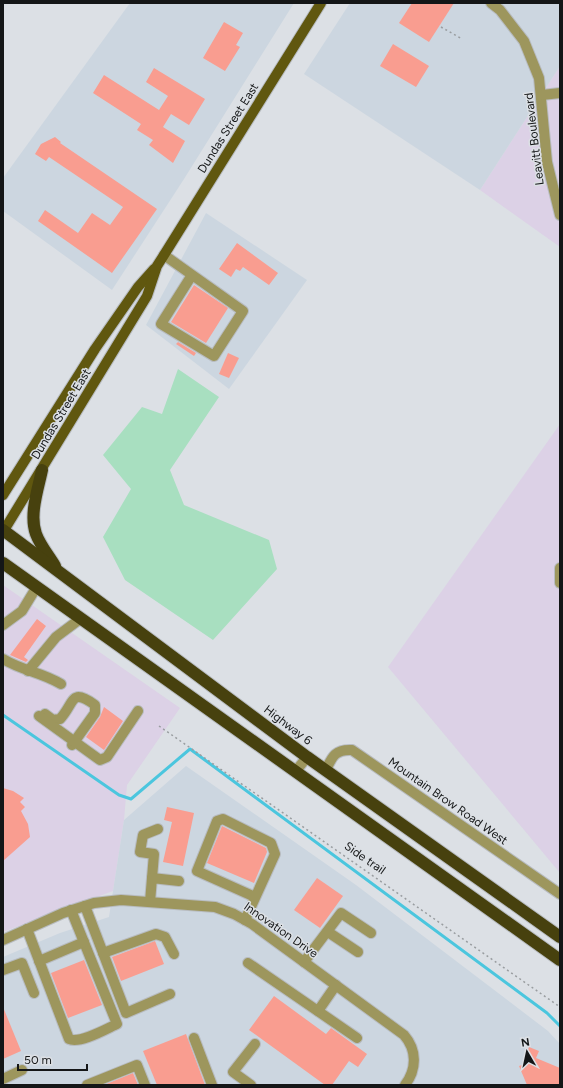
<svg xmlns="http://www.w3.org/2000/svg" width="563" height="1088" font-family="Figtree,sans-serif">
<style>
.commercial{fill:#dcd1e6}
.built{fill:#ccd6e0}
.green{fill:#a8dfc0}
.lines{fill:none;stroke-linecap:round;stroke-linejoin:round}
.stream{stroke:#4bc6de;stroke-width:3}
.building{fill:#f99d90}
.minor-casing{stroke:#b8bcc0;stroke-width:12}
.major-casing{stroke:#b8bcc0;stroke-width:12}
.highway-casing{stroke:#b8bcc0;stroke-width:14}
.path{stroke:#999da0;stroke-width:1.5;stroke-dasharray:2 3;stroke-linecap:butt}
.minor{stroke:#9d965d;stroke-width:10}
.major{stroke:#60570f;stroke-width:10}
.highway{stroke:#47410e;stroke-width:12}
.labels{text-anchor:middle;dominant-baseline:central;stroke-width:3;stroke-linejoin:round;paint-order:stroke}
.street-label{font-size:12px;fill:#141617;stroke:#dce0e5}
</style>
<rect width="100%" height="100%" fill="#dce0e5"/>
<g class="commercial">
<path d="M560,66V247L480,190Z"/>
<path d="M560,424V873L388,667Z"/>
<path d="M3,585L180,708L127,785L124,820L113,891L3,932Z"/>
</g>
<g class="built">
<path d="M130,3H294L184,179L112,290L3,211V178Z"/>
<path d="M350,3H560V66L480,190L304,74Z"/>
<path d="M206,213L307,280L229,389L146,325Z"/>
<path d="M186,766L356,885L548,1031L560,1044V1085H3V957L60,933L109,917L124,820Z"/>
</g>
<path class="green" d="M178,369L219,397L170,470L184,505L269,540L277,569L213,640L125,580L103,537L131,489L103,455L142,407L162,414Z"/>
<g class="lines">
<path class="stream" d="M3,715L119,795L131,799L190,749L547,1013L560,1026"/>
</g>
<g class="building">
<path d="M412,3H454L429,42L399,23Z"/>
<path d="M224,22L243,33L236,45L240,47L225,71L203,58Z"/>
<path d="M393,44L429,66L416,87L380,66Z"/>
<path d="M154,68L205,99L189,125L171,114L163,127L185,141L173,163L149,145L153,140L137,130L141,124L93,93L104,75L159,110L168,96L146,82Z"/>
<path d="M55,137L61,142L60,143L157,209L112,273L38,221L45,210L78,233L92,213L110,225L123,207L49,157L46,161L35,154L41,144Z"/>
<path d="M237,243L278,273L269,285L243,267L240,271L236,269L231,277L219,269Z"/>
<path d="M194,285L228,308L206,343L171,322Z"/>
<path d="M178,342L196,353L194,356L176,344Z"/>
<path d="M228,353L239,358L229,378L219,374Z"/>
<path d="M37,619L46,626L24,657L28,660L26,662L10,655Z"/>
<path d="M104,707L123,721L104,750L86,737L100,717Z"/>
<path d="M3,788L13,791L24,798L20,802L25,807L21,811L28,824L30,837L3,861Z"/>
<path d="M167,807L194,813L183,866L163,862L172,822L164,820Z"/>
<path d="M222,826L266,848L267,852L254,883L207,863Z"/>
<path d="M317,878L343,896L320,928L294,910Z"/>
<path d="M155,941L164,964L121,981L112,957Z"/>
<path d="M84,960L102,1005L68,1018L51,973Z"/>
<path d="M274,996L326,1034L331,1028L367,1054L358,1067L349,1061L332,1085H325L249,1030Z"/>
<path d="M3,1007L21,1051L3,1059Z"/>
<path d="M186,1034L205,1085H157L143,1051Z"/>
<path d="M529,1047L539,1051L536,1058L560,1068V1085H527L519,1066L522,1065Z"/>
<path d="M133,1073L138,1085H104Z"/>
</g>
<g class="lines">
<g class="minor-casing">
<g id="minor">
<path d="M491,3L500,10L524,41L539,78L547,162L560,215"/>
<path d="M542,95L560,93"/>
<path d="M164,255L243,311L214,356L161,324L192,275"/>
<path d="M560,568V583"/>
<path d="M3,625L22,611L36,588"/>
<path d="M3,659C23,671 41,672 61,684"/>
<path d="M28,671L56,637L80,619"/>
<path d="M45,714L53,720L60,719C75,703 70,687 95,705V713L72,745"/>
<path d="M39,716L100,760L107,757L138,711"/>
<path d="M326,770C332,756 336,749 352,750L560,894"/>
<path d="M296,771L307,757"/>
<path d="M152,878L154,854L140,852L143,835L158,829"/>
<path d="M150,902L152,878L179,881"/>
<path d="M85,906L126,1013L170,994"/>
<path d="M245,920L275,854L271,843L223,819L217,821L197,871L255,897"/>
<path d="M27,929L69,1039C80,1044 106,1029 117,1024L71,910"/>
<path d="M328,932L358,952"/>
<path d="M3,940L63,913L94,903L121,900L215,907L234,914L252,924L404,1035C417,1050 417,1069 405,1085"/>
<path d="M103,953L156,934L165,937L174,954"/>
<path d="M39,961L84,942"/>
<path d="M304,962L341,913L371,933"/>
<path d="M248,963L357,1038"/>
<path d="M3,970L22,963L34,993"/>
<path d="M318,1011L336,985"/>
<path d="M194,1038L212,1085"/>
<path d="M3,1079L22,1070"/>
<path d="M87,1085L137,1065L145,1085"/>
<path d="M251,1085L233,1072L255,1044"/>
</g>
</g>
<g class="major-casing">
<g id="major">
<path d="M3,495L95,349L138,287L154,269"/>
<path d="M3,532L147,296L157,266L164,255L321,3"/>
</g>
</g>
<g class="highway-casing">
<g id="highway">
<path d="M42,470C38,489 29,515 36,534C40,545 49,556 55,566"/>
<path d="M3,530L307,757L560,937"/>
<path d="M3,563L560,960"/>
</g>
</g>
<g class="path">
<path d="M441,27L462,39"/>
<path d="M159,726L560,1007"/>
</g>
<use href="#minor" class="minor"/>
<use href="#major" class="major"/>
<use href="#highway" class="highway"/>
</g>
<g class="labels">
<g class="street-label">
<text transform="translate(228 128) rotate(-58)">Dundas Street East</text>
<text transform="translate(534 139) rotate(-97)">Leavitt Boulevard</text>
<text transform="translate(61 414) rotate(-59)">Dundas Street East</text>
<text transform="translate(288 725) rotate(37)">Highway 6</text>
<text transform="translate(448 801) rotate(35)">Mountain Brow Road West</text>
<text transform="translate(365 858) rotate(35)">Side trail</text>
<text transform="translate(281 930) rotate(35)">Innovation Drive</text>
</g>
</g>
<rect width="563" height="1088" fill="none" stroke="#141617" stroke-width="8"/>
<g transform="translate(527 1052) rotate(351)" stroke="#dce0e5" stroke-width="3" paint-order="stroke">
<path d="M0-3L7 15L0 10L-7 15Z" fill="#141617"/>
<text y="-6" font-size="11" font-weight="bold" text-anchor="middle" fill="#141617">N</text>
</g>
<path d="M18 1064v6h69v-6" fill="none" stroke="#141617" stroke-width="2"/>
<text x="24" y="1064" font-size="12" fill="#141617" stroke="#dce0e5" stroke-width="3" paint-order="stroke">50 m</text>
</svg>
